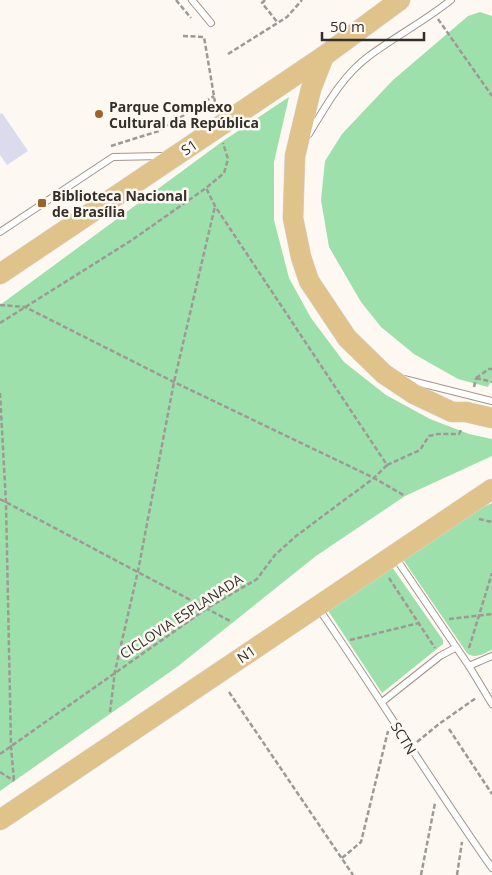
<svg xmlns="http://www.w3.org/2000/svg" width="492" height="875" font-family="'Open Sans',sans-serif">
<style>
.green{fill:#9ee0ab}
.building{fill:#dadcee}
.lines{fill:none;stroke-linecap:round;stroke-linejoin:round}
.service-casing{stroke:#a39589;stroke-width:8}
.trunk-casing{stroke:#d7d5d5;stroke-width:21}
.path{stroke:#9f9994;stroke-width:2.5;stroke-dasharray:5 2.5;stroke-linecap:butt}
.service{stroke:#fff;stroke-width:6}
.trunk{stroke:#dfc38a;stroke-width:20}
.poi-dot{fill:#a06327;stroke:#fef8f2;stroke-width:2}
.labels{text-anchor:middle;dominant-baseline:central;stroke-width:5;stroke-linejoin:round;paint-order:stroke}
.poi-label{font-size:14px;font-weight:bold;fill:#352f2b;stroke:#fef8f2;text-anchor:start}
.street-label{font-size:14px;fill:#352f2b;stroke:#fef8f2}
</style>
<rect width="100%" height="100%" fill="#fef8f2"/>
<g class="green">
<path d="M480,12L492,16V379L488,387L458,379L414,354L381,327L361,302L329,247L321,200L325,161L342,134L393,80L468,16Z"/>
<path d="M289,97L274,162V220L289,278L311,318L344,362L386,395L430,419L469,434L492,439V456L405,496L316,556L177,667L0,791V305L223,141Z"/>
<path d="M492,503V650C484,653 475,660 467,653L400,555L403,545Z"/>
<path d="M385,557L443,640V644L382,693L325,606Z"/>
</g>
<path class="building" d="M2,113L28,151L7,165L0,155V114Z"/>
<g class="lines">
<g class="service-casing">
<g id="service">
<path d="M192,0L211,23"/>
<path d="M309,134C326,106 342,76 369,56C396,36 425,21 451,0"/>
<path d="M0,232L113,157L163,156"/>
<path d="M404,379L492,401"/>
<path d="M395,557L469,666L492,704"/>
<path d="M319,609C378,695 432,783 492,868"/>
<path d="M469,666L492,656"/>
<path d="M382,702L440,656L455,648"/>
</g>
</g>
<g class="trunk-casing">
<g id="trunk">
<path d="M324,56L311,89L295,156L293,218L301,257L309,281L347,338L384,374L414,394L452,412H466L492,418"/>
<path d="M0,274L324,56L400,0"/>
<path d="M0,820L492,489"/>
</g>
</g>
<g class="path">
<path d="M176,0L191,18"/>
<path d="M265,0L262,3L278,23"/>
<path d="M438,19L492,96"/>
<path d="M183,36L204,37L215,102"/>
<path d="M228,54L287,17L302,0"/>
<path d="M111,146L159,131L214,96"/>
<path d="M0,305L25,307L174,382L374,478L405,496"/>
<path d="M0,323L132,240L206,188L224,173L228,159L223,143"/>
<path d="M476,378L489,369H492"/>
<path d="M476,378L492,382"/>
<path d="M474,387L476,378"/>
<path d="M0,393L6,503L11,746L14,781"/>
<path d="M387,465L420,450L429,436L438,434H459L462,428"/>
<path d="M0,499L232,622"/>
<path d="M479,519L492,522"/>
<path d="M389,578L435,648"/>
<path d="M449,619L492,614"/>
<path d="M350,640L419,623"/>
<path d="M469,648L492,573"/>
<path d="M229,692L353,875"/>
<path d="M110,712L115,671L138,571L174,382L215,206"/>
<path d="M449,729L492,794"/>
<path d="M417,742L439,724L476,698"/>
<path d="M0,754L206,609L257,579L275,555L296,536L374,478L387,465L215,206L206,188"/>
<path d="M0,772L14,781"/>
<path d="M342,858L361,842L388,731"/>
<path d="M421,875L435,803"/>
<path d="M457,875L462,842"/>
</g>
<use href="#service" class="service"/>
<use href="#trunk" class="trunk"/>
</g>
<g class="poi-dot">
<circle cx="99" cy="114" r="5"/>
<rect x="37" y="198" width="10" height="10" rx="2.5"/>
</g>
<g class="labels">
<g class="poi-label">
<text x="109" y="106">Parque Complexo<tspan x="109" dy="16">Cultural da República</tspan></text>
<text x="52" y="195">Biblioteca Nacional<tspan x="52" dy="16">de Brasília</tspan></text>
</g>
<g class="street-label">
<text transform="translate(189 147) rotate(-34)">S1</text>
<text transform="translate(181 616) rotate(-33)">CICLOVIA ESPLANADA</text>
<text transform="translate(246 654) rotate(-34)">N1</text>
<text transform="translate(404 738) rotate(59)">SCTN</text>
</g>
</g>
<path d="M322 32v8h102v-8" fill="none" stroke="#352f2b" stroke-width="2.5"/>
<text x="330" y="32" font-size="15" fill="#352f2b" stroke="#fef8f2" stroke-width="4" paint-order="stroke">50 m</text>
</svg>
